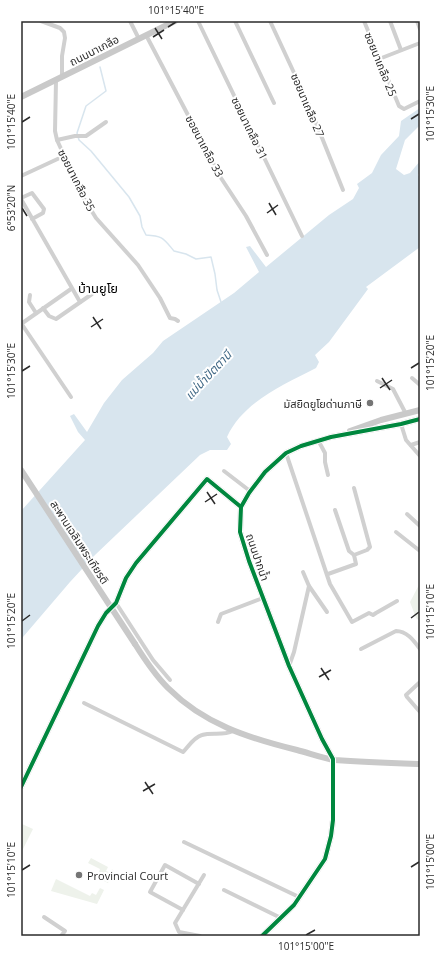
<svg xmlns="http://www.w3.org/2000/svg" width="441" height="957" font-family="'Open Sans','Noto Sans Thai',sans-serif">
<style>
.green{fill:#eef2eb}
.water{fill:#d8e5ee}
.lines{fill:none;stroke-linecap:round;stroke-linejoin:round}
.stream{stroke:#d8e5ee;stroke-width:1.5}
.street{stroke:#d0d0d0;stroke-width:4}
.secondary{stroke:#c9c9c9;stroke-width:6}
.secondary-bridge{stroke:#c9c9c9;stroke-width:6}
.cycleway-casing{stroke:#fff;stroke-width:6}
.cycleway{stroke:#00873e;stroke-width:4}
.ticks{fill:none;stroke:#2b2b2b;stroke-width:1.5}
.poi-dot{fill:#757575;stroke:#fff;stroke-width:1.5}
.labels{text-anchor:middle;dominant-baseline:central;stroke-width:4;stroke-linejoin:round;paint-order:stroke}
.street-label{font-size:11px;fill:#2b2b2b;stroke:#fff}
.poi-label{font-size:11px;fill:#2b2b2b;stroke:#fff;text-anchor:end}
.water-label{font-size:12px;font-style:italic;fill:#416986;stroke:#fff}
.quarter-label{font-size:13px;fill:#000;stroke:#fff}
.neatline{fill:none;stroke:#2b2b2b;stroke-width:1.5}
.ticks-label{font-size:10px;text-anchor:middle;fill:#2b2b2b}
</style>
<rect width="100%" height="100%" fill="#fff"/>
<g class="green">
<path d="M420,583V621L416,618L410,602Z"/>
<path d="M22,824L33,829L21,853V825Z"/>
<path d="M91,858L108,867L106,871L111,873L112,869L113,871L108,883L104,881L106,877L99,872L100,869L88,863Z"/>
<path d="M56,879L90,896L92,893L96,895L100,888L104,890L97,904L51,891Z"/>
</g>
<path class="water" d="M420,108V125L405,140L396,169L404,175L410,173L420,161V172L418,175L420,177V247L366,287L368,289L329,342L315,355L319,362L316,368C283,385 243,402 227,437L231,444L227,450H210L200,455L95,555L70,582L23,637L21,642V511L85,440L78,432L70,416L74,414L87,432L104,403L122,380L153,353L163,341L234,293L259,272L246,247L250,246L266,267L329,215L353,199L359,188L357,184L372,173L381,155L399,136L401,121Z"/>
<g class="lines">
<path class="stream" d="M100,67L106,91L86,106L77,133L79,140L91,151L129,197L140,216L142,227L146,235C163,236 163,238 174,251L186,254L196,259L211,257L215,274L217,290L221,302"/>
<g class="street">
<path d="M41,21L60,28L64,32L65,38L62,56V77"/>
<path d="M130,21L139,39"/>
<path d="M198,21L302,236"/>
<path d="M235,21L274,103"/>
<path d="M270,21L308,103L343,190"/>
<path d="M364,21L399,106L404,109L420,101"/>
<path d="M390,21L401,50"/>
<path d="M417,21L420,29"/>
<path d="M146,35L221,178L246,216L267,255"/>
<path d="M379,59L420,43"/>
<path d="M56,81L55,131L57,140L83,197L96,218L138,265L160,298L170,318L175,319L178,321"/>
<path d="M57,140L75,136H86L106,122"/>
<path d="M21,176L64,156"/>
<path d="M21,198L32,193L44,209L43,213L32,219"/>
<path d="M21,199L80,302"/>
<path d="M30,295L29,302L36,313"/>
<path d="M43,308L49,316L56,319L92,294"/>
<path d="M21,323L71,397"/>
<path d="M21,324L71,289"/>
<path d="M412,378L420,385"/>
<path d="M377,381L393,389L406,414"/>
<path d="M401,424L406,440L420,456"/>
<path d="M318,440L325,453V462L328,475"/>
<path d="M411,445L420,442"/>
<path d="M286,453L330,584L352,622L369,613L373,615L376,613L397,601"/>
<path d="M224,471L250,491"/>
<path d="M335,510L349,551L354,555"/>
<path d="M407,514L420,526"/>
<path d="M396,532L420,551"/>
<path d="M328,574L356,564L354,555L367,550L370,547L354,488"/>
<path d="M309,586L327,612"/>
<path d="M116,603L153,660L170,680"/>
<path d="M218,622L221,614L263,598"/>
<path d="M361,649L396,631C407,631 414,641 420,649"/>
<path d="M289,666L294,652L309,586L303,572"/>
<path d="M420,682L406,695L407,697L420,712"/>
<path d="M84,703L183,752C188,747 194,737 202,735C212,732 223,736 233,731"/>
<path d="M184,842L299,897"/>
<path d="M224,890L281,918"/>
<path d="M183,910L150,892L165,865L199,884"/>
<path d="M44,917L65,931L61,936"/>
<path d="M200,936L179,932L175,923L204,875"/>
</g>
<g class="secondary">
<path d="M21,97L175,21"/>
<path d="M350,431L381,420L420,410"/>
<path d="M135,644C145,660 155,675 168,688C204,724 248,738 297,750C309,753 322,758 335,760C363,762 392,763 420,764"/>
<path d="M333,759L322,739L289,666L249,561L240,532L241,507L249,493L265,472L286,453L301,446L331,437L401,424L420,419"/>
<path d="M21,787L98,626L106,613L116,603L126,578L136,563L207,479L241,507"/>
<path d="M262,936L294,905L325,859L331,836L333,820V759"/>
</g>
<path class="secondary-bridge" d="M21,470L135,644"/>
<g class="cycleway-casing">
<g id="cycleway">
<path d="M21,787L98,626L106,613L116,603L126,578L136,563L207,479L241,507"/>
<path d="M262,936L294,905L325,859L331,836L333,820V759L322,739L289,666L249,561L240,532L241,507L249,493L265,472L286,453L301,446L331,437L401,424L420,419"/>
</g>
</g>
<use href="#cycleway" class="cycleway"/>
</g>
<path class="ticks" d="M168,27L176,22M155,28L162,39M153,37L164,30M411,119L419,114M22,122L30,117M269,203L276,215M22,208L27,216M267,213L278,205M93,317L101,329M91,327L103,319M411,368L419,363M22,371L30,366M382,378L390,390M380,388L392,380M207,492L215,504M205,502L217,494M411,618L419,612M22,621L30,615M321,668L329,680M319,677L331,670M145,782L153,794M143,791L155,784M411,867L419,862M22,870L30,865M306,935L315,930"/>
<g class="poi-dot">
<circle cx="370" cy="403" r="4"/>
<circle cx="79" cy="875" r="4"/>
</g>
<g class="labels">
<g class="street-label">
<text transform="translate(94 50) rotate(-27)">ถนนนาเกลือ</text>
<text transform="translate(381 64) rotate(68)">ซอยนาเกลือ 25</text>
<text transform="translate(308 105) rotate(67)">ซอยนาเกลือ 27</text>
<text transform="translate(250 128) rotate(64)">ซอยนาเกลือ 31</text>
<text transform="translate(205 146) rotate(62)">ซอยนาเกลือ 33</text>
<text transform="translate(77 180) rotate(63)">ซอยนาเกลือ 35</text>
<text transform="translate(80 542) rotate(57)">สะพานเฉลิมพระเกียรติ</text>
<text transform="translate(258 557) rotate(71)">ถนนปากน้ำ</text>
</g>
<g class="poi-label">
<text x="362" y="403">มัสยิดยูโยด่านภาษี</text>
<text x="87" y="875" text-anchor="start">Provincial Court</text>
</g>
<g class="water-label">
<text transform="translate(208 375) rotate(-47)">แม่น้ำปัตตานี</text>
</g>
<g class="quarter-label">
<text x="98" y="288">บ้านยูโย</text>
</g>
</g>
<rect width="441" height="957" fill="none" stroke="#ffffff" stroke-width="44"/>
<rect x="22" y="22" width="397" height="913" class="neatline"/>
<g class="ticks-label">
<text x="176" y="14">101°15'40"E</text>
<text transform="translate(430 114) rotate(-90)" y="4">101°15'30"E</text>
<text transform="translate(11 122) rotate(-90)" y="4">101°15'40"E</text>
<text transform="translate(11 208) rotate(-90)" y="4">6°53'20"N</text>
<text transform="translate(430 363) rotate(-90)" y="4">101°15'20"E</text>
<text transform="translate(11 371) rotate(-90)" y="4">101°15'30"E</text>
<text transform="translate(430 612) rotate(-90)" y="4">101°15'10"E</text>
<text transform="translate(11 621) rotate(-90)" y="4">101°15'20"E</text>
<text transform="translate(430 862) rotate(-90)" y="4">101°15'00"E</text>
<text transform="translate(11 870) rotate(-90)" y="4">101°15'10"E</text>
<text x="306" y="950">101°15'00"E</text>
</g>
</svg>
